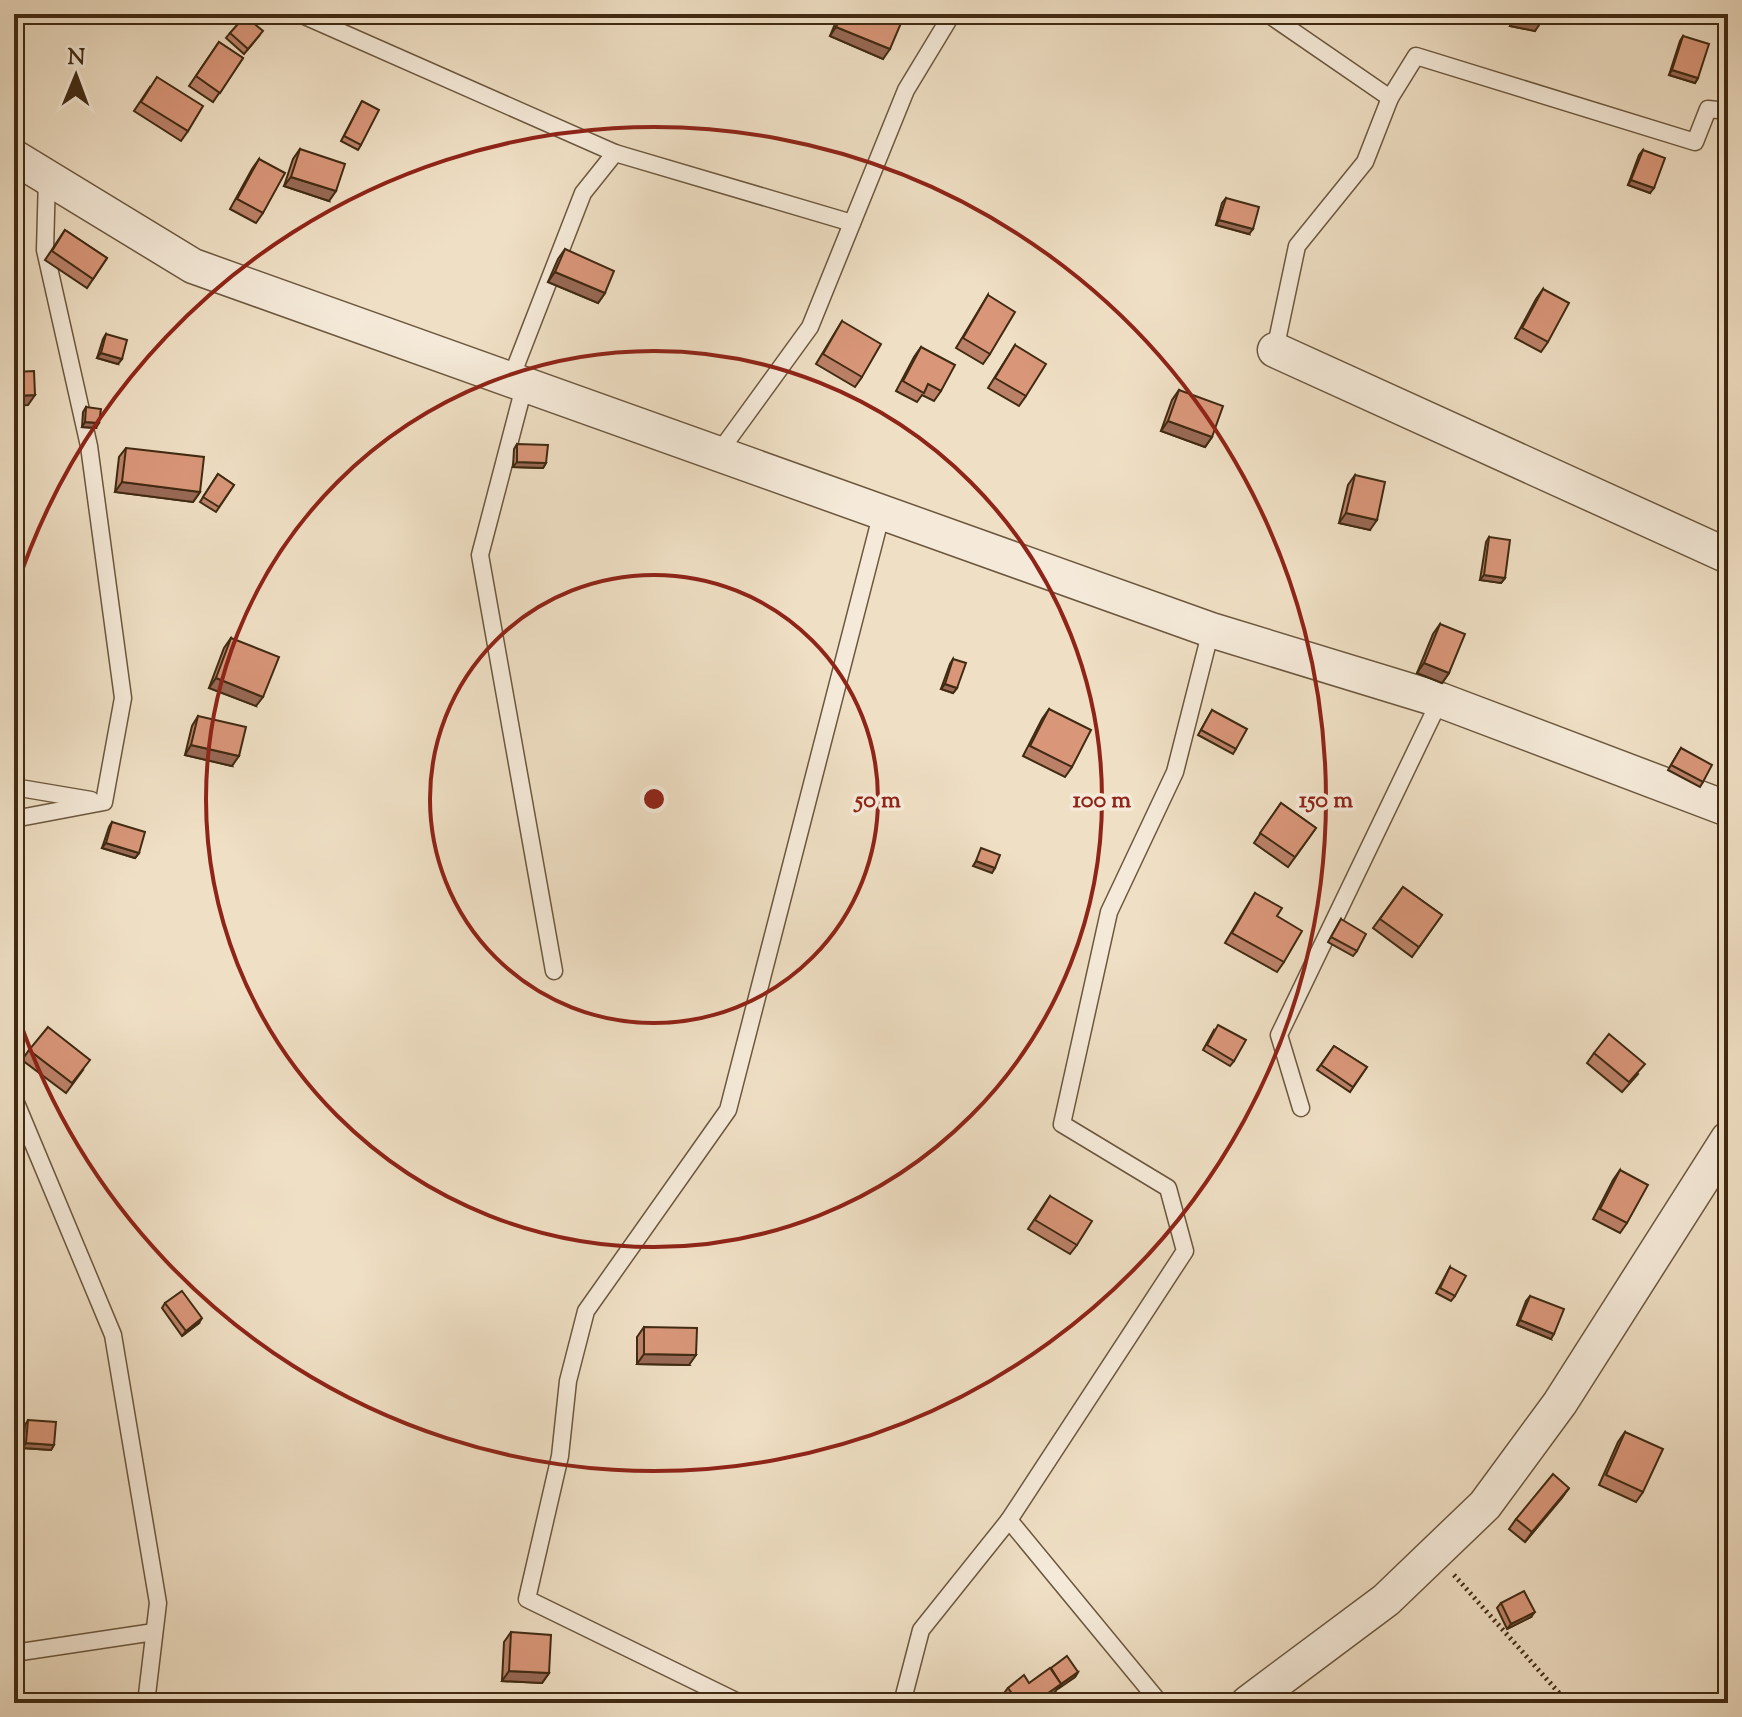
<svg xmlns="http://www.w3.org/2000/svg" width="1742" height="1717" font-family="'Sorts Mill Goudy',serif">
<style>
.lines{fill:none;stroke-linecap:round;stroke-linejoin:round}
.service-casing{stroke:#6c573e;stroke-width:19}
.minor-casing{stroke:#6c573e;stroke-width:37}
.path{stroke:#402a12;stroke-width:5;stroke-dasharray:2 4;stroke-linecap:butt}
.service{stroke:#f5ead9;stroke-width:16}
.minor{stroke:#f5ead9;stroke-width:34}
.wall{fill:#bb8168;stroke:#402a12;stroke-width:2}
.shaded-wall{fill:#986955;stroke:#402a12;stroke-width:2}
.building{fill:#d99679;stroke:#402a12;stroke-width:2}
.ring{fill:none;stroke:#8f2418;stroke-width:4}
.centre{fill:#8f2418;stroke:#f5ead9;stroke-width:4}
.ring-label{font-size:24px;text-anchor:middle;font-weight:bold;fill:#8f2418;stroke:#f5ead9;stroke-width:7;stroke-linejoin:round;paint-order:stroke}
</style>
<rect width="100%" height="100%" fill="#efdfc4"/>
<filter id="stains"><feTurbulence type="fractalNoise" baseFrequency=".0025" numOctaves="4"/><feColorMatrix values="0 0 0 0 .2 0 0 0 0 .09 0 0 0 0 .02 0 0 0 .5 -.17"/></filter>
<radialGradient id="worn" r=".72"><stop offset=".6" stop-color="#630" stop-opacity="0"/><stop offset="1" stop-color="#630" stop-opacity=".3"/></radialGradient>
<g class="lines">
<g class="service-casing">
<g id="service">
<path d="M300,14L615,153L852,223"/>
<path d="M1268,14L1390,98L1416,56L1695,142L1708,109L1728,111"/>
<path d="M1275,350L1297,246L1365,162L1390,98"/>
<path d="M511,378L583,193L615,153"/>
<path d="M525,383L480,555L554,971"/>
<path d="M717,455L810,327L906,90L952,14"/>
<path d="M14,787L91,800"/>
<path d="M14,819L104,802L123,698L89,446L45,250L47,177"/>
<path d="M14,1098L113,1335L158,1603L146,1703"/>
<path d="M1301,1108L1279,1035L1440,700"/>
<path d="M14,1653L154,1632"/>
<path d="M740,1703L527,1599L560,1456L568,1381L586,1311L728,1110L882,512"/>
<path d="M902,1703L921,1630L1009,1520"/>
<path d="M1160,1703L1009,1520L1185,1251L1168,1188L1062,1124L1109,912L1175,772L1211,630"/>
</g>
</g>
<g class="minor-casing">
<g id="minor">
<path d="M14,157L193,266L1211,630L1440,700L1728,809"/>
<path d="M1275,350L1728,556"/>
<path d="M1248,1703L1386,1600L1485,1505L1560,1403L1728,1139"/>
</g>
</g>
<path class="path" d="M1454,1575L1568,1703"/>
<use href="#service" class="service"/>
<use href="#minor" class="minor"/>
</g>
<g class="wall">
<path d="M839,14H898L883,59L830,36Z"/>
<path d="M1513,14H1543L1535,31L1510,26Z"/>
<path d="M230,33L259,36L244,54L226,38Z"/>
<path d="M1683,36L1698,78L1695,83L1669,75L1680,41Z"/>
<path d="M219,42L243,58L213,102L189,86Z"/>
<path d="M150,87L188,131L181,141L134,111Z"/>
<path d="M362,101L361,145L358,150L341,141Z"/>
<path d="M300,149L329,201L284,186L293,159Z"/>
<path d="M1643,150L1650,193L1628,185L1639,155Z"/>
<path d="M259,159L263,213L256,223L230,209L252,169Z"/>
<path d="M1226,198L1249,234L1216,225L1222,203Z"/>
<path d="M65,230L107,258L87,288L45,260Z"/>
<path d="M565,249L605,293L598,303L548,282L558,259Z"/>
<path d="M1543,289L1548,342L1541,352L1515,338L1536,299Z"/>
<path d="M988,295L990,354L983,364L956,348Z"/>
<path d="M842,321L862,377L855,387L816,364Z"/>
<path d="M106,334L118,364L97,358L103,339Z"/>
<path d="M1015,345L1026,396L1019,406L988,388Z"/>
<path d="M921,347L941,391L934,401L922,395L917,402L896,391L914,357Z"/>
<path d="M1179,390L1212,437L1205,447L1161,431L1172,400Z"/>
<path d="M86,407L96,428L82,427L83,412Z"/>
<path d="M517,444L546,463L543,468L513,467L514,449Z"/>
<path d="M126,448L200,492L193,502L115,492L119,457Z"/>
<path d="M218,474L234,485L216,512L200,502Z"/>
<path d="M1355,475L1370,530L1339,523L1348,485Z"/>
<path d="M1489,537L1505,578L1501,583L1480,580L1486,542Z"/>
<path d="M1440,624L1449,673L1442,683L1417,673L1433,634Z"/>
<path d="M231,638L256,706L209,688L224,648Z"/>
<path d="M953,659L957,688L953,693L941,689L950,664Z"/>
<path d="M1049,709L1072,767L1065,777L1023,756L1042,719Z"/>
<path d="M1212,710L1236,749L1233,754L1198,735Z"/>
<path d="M198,716L232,766L185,755L192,726Z"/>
<path d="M1681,748L1703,782L1700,787L1668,770Z"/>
<path d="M1281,803L1316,828L1288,867L1254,843Z"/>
<path d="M112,822L139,853L135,858L102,848L109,827Z"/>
<path d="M1403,887L1442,915L1412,957L1373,928Z"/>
<path d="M1255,893L1277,916L1284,962L1277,972L1225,943Z"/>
<path d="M1341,919L1357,951L1353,956L1328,942Z"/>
<path d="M1214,1030L1234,1061L1230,1066L1203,1050Z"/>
<path d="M1334,1046L1367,1067L1350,1092L1317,1070Z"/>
<path d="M29,1050L83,1070L66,1093L22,1060Z"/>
<path d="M1594,1053L1638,1074L1622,1092L1587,1063Z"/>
<path d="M1620,1170L1627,1223L1620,1233L1593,1219L1613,1180Z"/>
<path d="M1050,1196L1077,1245L1070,1254L1028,1229Z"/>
<path d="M1450,1267L1455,1296L1451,1301L1436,1293Z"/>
<path d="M1530,1296L1551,1339L1517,1325L1526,1301Z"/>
<path d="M165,1303L199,1323L182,1336L162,1308Z"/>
<path d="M644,1327L689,1365L637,1364V1337Z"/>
<path d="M28,1420L54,1445L51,1450L23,1448L25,1425Z"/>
<path d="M1625,1432L1643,1492L1636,1502L1599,1485L1618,1442Z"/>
<path d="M1569,1488L1525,1542L1509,1529L1516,1519Z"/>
<path d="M1501,1603L1531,1617L1507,1629L1497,1608Z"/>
<path d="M511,1632L549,1673L542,1683L502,1681L504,1642Z"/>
<path d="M1078,1672L1075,1677L1058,1688L1054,1693L1041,1703H1005L1001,1697L1008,1688Z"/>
</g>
<g class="shaded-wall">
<path d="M1517,16L1542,21L1535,31L1510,26Z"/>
<path d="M836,27L890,49L883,59L830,36Z"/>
<path d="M1672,70L1698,78L1695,83L1669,75Z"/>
<path d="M291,177L336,191L329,201L284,186Z"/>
<path d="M1631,180L1654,188L1650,193L1628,185Z"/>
<path d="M1219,220L1253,229L1249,234L1216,225Z"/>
<path d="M555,272L605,293L598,303L548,282Z"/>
<path d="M101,353L122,359L118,364L97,358Z"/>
<path d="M35,395L28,405L14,406V396Z"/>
<path d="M1168,421L1212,437L1205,447L1161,431Z"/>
<path d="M85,422L99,423L96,428L82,427Z"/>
<path d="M517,462L546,463L543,468L513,467Z"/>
<path d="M122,482L200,492L193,502L115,492Z"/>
<path d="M1346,513L1377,520L1370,530L1339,523Z"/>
<path d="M1484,575L1505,578L1501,583L1480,580Z"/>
<path d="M1424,663L1449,673L1442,683L1417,673Z"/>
<path d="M216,678L263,697L256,706L209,688Z"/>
<path d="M945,684L957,688L953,693L941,689Z"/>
<path d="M191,745L239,756L232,766L185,755Z"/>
<path d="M106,843L139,853L135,858L102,848Z"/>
<path d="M976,861L995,868L992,873L973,866Z"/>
<path d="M202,1318L199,1323L182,1336L186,1331Z"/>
<path d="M1520,1320L1554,1334L1551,1339L1517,1325Z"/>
<path d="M644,1354L696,1355L689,1365L637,1364Z"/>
<path d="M26,1443L54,1445L51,1450L23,1448Z"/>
<path d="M1569,1488L1562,1498L1525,1542L1532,1532Z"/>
<path d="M1535,1612L1531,1617L1507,1629L1511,1624Z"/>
<path d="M509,1671L549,1673L542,1683L502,1681Z"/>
<path d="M1078,1672L1075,1677L1058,1689L1061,1684Z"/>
<path d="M1061,1684L1054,1693L1041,1703H1034Z"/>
</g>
<g class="building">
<path d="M842,14H898L904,16L890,49L836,27Z"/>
<path d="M1517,14H1543L1542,21L1517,16Z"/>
<path d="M245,16L263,31L248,49L230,33Z"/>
<path d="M1683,36L1709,44L1698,78L1672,70Z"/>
<path d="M219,42L243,58L220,93L196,76Z"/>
<path d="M157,77L203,106L188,131L141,102Z"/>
<path d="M362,101L379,110L361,145L344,136Z"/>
<path d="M300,149L345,164L336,191L291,177Z"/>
<path d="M1643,150L1665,158L1654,188L1631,180Z"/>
<path d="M259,159L285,173L263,213L237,199Z"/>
<path d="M1226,198L1259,207L1253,229L1219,220Z"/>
<path d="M65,230L107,258L93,279L52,251Z"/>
<path d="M565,249L614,271L605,293L555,272Z"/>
<path d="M1543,289L1569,303L1548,342L1522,328Z"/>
<path d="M988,295L1015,312L990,354L963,338Z"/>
<path d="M842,321L881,344L862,377L823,354Z"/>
<path d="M106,334L127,340L122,359L101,353Z"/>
<path d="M1015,345L1046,364L1026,396L995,378Z"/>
<path d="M921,347L955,365L941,391L928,384L924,393L903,381Z"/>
<path d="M34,371L35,395L14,396V372Z"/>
<path d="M1179,390L1223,406L1212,437L1168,421Z"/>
<path d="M86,407L101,409L99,423L85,422Z"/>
<path d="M517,444L548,445L546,463L517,462Z"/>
<path d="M126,448L204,457L200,492L122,482Z"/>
<path d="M218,474L234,485L219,507L203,497Z"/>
<path d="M1355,475L1385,482L1377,520L1346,513Z"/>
<path d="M1489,537L1510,540L1505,578L1484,575Z"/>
<path d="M1440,624L1465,634L1449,673L1424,663Z"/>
<path d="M231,638L279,657L263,697L216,678Z"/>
<path d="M953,659L966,663L957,688L945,684Z"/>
<path d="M1049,709L1091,730L1072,767L1030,746Z"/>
<path d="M1212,710L1247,729L1236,749L1201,730Z"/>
<rect x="14" y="713" width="2" height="23"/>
<path d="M198,716L246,727L239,756L191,745Z"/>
<path d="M1681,748L1712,765L1703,782L1671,765Z"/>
<path d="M1281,803L1316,828L1295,857L1260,833Z"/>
<path d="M112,822L145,832L139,853L106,843Z"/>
<path d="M981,848L1000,855L995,868L976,861Z"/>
<path d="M1403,887L1442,915L1419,947L1380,919Z"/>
<path d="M1255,893L1282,908L1277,916L1302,931L1284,962L1232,933Z"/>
<path d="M1341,919L1366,934L1357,951L1331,937Z"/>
<path d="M1218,1025L1246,1040L1234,1061L1207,1045Z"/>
<path d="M48,1027L90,1060L72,1083L29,1050Z"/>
<path d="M1609,1034L1645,1064L1629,1082L1594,1053Z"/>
<path d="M1334,1046L1367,1067L1353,1087L1321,1065Z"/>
<path d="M1620,1170L1648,1185L1627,1223L1600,1209Z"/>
<path d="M1050,1196L1092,1221L1077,1245L1035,1220Z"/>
<path d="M1450,1267L1466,1276L1455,1296L1440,1288Z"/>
<path d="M182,1291L202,1318L186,1331L165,1303Z"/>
<path d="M1530,1296L1564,1309L1554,1334L1520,1320Z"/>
<path d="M644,1327L697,1328L696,1355L644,1354Z"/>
<path d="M28,1420L56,1422L54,1445L26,1443Z"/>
<path d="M1625,1432L1663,1449L1643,1492L1606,1475Z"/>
<path d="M1553,1474L1569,1488L1532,1532L1516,1519Z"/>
<path d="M14,1542L23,1544L18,1576H14Z"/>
<path d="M1524,1591L1535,1612L1511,1624L1501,1603Z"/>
<path d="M511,1632L551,1635L549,1673L509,1671Z"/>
<path d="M1067,1656L1078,1672L1061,1684L1051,1668Z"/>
<path d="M1050,1668L1061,1684L1034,1703H1019L1008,1688L1024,1675L1029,1683Z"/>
<path d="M706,1697L718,1703H703Z"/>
</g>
<g class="ring">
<circle cx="654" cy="799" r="224"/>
<circle cx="654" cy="799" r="448"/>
<path d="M15 591A672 672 0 1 1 15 1007"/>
</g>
<circle cx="654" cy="799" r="12" class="centre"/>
<g class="ring-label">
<text x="878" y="807">50 m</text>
<text x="1102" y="807">100 m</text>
<text x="1326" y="807">150 m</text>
</g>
<rect width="1742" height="1717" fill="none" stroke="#efdfc4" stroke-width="48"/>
<rect x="16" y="16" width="1710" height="1685" fill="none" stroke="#402a12" stroke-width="4"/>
<rect x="24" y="24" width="1694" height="1669" fill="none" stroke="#402a12" stroke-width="2"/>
<g transform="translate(76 76) rotate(1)" stroke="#f5ead9" stroke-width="6" paint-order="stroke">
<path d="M0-6L14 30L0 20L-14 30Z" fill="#402a12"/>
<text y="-12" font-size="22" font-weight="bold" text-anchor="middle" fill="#402a12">N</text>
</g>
<rect width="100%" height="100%" filter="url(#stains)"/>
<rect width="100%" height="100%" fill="url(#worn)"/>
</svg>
